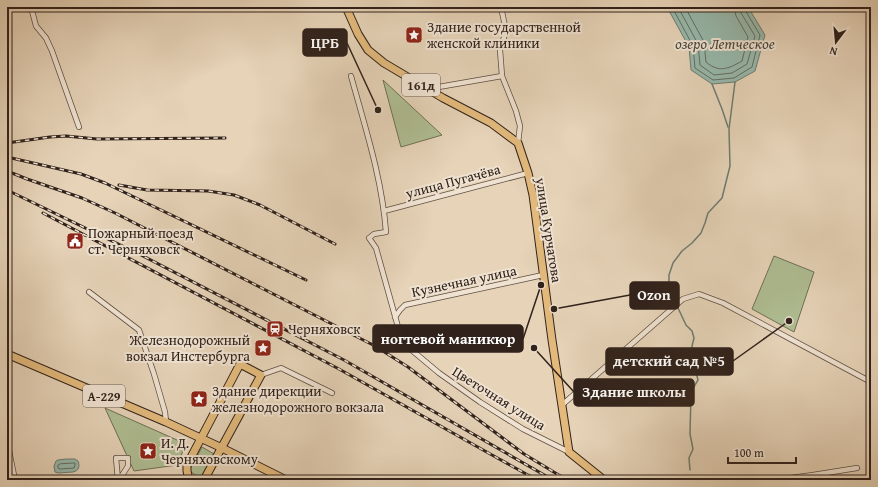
<svg xmlns="http://www.w3.org/2000/svg" width="878" height="487" font-family="'Gentium Book Plus',serif">
<style>
.green{fill:#afbe93;stroke:#707057}
.water{fill:#97b8ab;stroke:#6e7c71}
.lines{fill:none;stroke-linecap:round;stroke-linejoin:round}
.shore{stroke:#646d63;stroke-width:1}
.stream{stroke:#6e7c71;stroke-width:1.5}
.minor-casing{stroke:#5e4e42;stroke-width:6}
.primary-casing{stroke:#31221b;stroke-width:9}
.trunk-casing{stroke:#31221b;stroke-width:9}
.minor{stroke:#efe2d1;stroke-width:4.5}
.primary{stroke:#e3ba7c;stroke-width:7}
.trunk{stroke:#e3ba7c;stroke-width:7}
.rail-casing{stroke:#31221b;stroke-width:3}
.rail{stroke:#efe2d1;stroke-width:1.5;stroke-dasharray:4.5;stroke-linecap:butt}
.labels{text-anchor:middle;dominant-baseline:central;stroke-width:4;stroke-linejoin:round;paint-order:stroke}
.shield{fill:#efe2d1;stroke:#6a5c52;stroke-width:1}
.shield-label{font-size:13px;font-weight:bold;fill:#31221b}
.poi-label{font-size:14px;fill:#31221b;stroke:#efe2d1;text-anchor:start}
.street-label{font-size:14px;fill:#31221b;stroke:#efe2d1}
.water-label{font-size:15px;font-style:italic;fill:#4a483f;stroke:#efe2d1}
.leader{fill:none;stroke:#31221b;stroke-width:1.5}
.callout-dot{fill:#31221b;stroke:#efe2d1;stroke-width:1.5}
.callout{fill:#31221b;stroke:#31221b;stroke-width:1.5}
.callout-label{font-size:15px;text-anchor:middle;font-weight:bold;fill:#fff}
</style>
<rect width="100%" height="100%" fill="#e6d3b8"/>
<filter id="stains"><feTurbulence type="fractalNoise" baseFrequency=".005" numOctaves="4"/><feColorMatrix values="0 0 0 0 .2 0 0 0 0 .09 0 0 0 0 .02 0 0 0 .5 -.17"/></filter>
<radialGradient id="worn" r=".72"><stop offset=".6" stop-color="#630" stop-opacity="0"/><stop offset="1" stop-color="#630" stop-opacity=".3"/></radialGradient>
<g class="green">
<path d="M383,80L442,135L401,147Z"/>
<path d="M774,256L814,272L794,332L752,309Z"/>
<path d="M105,408L186,444L177,465L134,471Z"/>
<path d="M202,447L214,454L201,478L189,471Z"/>
</g>
<g class="water">
<path d="M667,7H748L765,35L755,71L735,82L712,84L691,70L689,47Z"/>
<path d="M66,459H75L78,461C80,466 79,471 73,472L58,473L55,472L54,466L56,461L58,460Z"/>
</g>
<g class="lines">
<g class="shore">
<path d="M672,7L693,46L695,68L713,80L734,78L752,67L760,35L745,10V7"/>
<path d="M678,7L698,44L700,65L714,75L732,73L747,64L755,36L741,13L740,7"/>
<path d="M685,7L704,42L706,62C719,73 728,69 742,61L748,37L736,16L734,7"/>
<path d="M73,463H75V465L74,468L60,469L58,468V465L60,464Z"/>
</g>
<g class="stream">
<path d="M712,84L722,109L728,127"/>
<path d="M672,298L669,286V275L673,263L682,251L692,243L701,233L705,223L708,213L722,198L730,166L729,129L735,82"/>
<path d="M678,308L686,325L692,331L694,338L692,346V366L697,376L698,380L692,390L691,394L690,434L693,449L689,458L690,470"/>
</g>
<g class="minor-casing">
<g id="minor">
<path d="M31,7L36,26L46,38L52,51L79,127"/>
<path d="M501,7L506,31L500,50L502,76L516,111L520,126L518,143"/>
<path d="M351,76C365,127 382,178 386,232L374,234L369,238L376,248L400,334L408,347L439,373L480,402L523,429L569,452"/>
<path d="M427,89L502,76"/>
<path d="M384,211L528,173"/>
<path d="M89,292L139,330L154,374L165,412L166,422"/>
<path d="M395,317L400,310L405,305L543,275"/>
<path d="M261,375L281,368L332,393"/>
<path d="M562,405L683,299L699,294L723,303L871,382"/>
<path d="M7,441L15,480"/>
<path d="M118,480L116,458H128V466L119,480"/>
<path d="M775,480L813,475L857,468"/>
</g>
</g>
<g class="primary-casing">
<g id="primary">
<path d="M346,7L358,34L368,50L384,63L443,98L491,123L518,143L528,173L533,195L552,340L569,452L604,480"/>
<path d="M189,480L187,471V465L240,364L261,375L204,480"/>
</g>
</g>
<g class="trunk-casing">
<path id="trunk" d="M7,354L166,422L222,448L286,480"/>
</g>
<use href="#minor" class="minor"/>
<use href="#primary" class="primary"/>
<use href="#trunk" class="trunk"/>
<g class="rail-casing">
<g id="rail">
<path d="M7,143L50,137L66,136L97,139L225,138"/>
<path d="M7,157L81,174L105,183L306,280"/>
<path d="M7,171L27,179L82,198L115,213L375,346L408,367L524,454L567,480"/>
<path d="M119,185L147,190L208,191L234,195L260,205L335,244"/>
<path d="M7,190L141,255L344,360L553,480"/>
<path d="M43,213L339,369L492,455L537,480"/>
</g>
</g>
<use href="#rail" class="rail"/>
</g>
<defs>
<g id="sight-square" transform="scale(0.9)"><rect x="-9" y="-9" width="18" height="18" rx="4" fill="#8f2418" stroke="#efe2d1"/><path d="M0-6L1.8-2.2L6-1.7L2.9 1.2L3.7 5.4L0 3.3L-3.7 5.4L-2.9 1.2L-6-1.7L-1.8-2.2Z" fill="#fff"/></g>
<g id="civic-square" transform="scale(0.9)"><rect x="-9" y="-9" width="18" height="18" rx="4" fill="#8f2418" stroke="#efe2d1"/><path d="M-.6-6.5H3V-4.5H.6V-3L4-1V1h2V6H-6V1h2V-1L-.6-3ZM-1.2 2.5V6h2.4V2.5Z" fill="#fff"/></g>
<g id="station-square" transform="scale(0.9)"><rect x="-9" y="-9" width="18" height="18" rx="4" fill="#8f2418" stroke="#efe2d1"/><path d="M-3-6H3Q5-6 5-4V2Q5 4 3 4L4.5 6H3L1.5 4h-3L-3 6H-4.5L-3 4Q-5 4-5 2V-4Q-5-6-3-6ZM-3.5-4v3h7v-3ZM-3.5 1v1.5H-2V1ZM2 1v1.5H3.5V1Z" fill="#fff"/></g>
</defs>
<g fill-rule="evenodd">
<use href="#sight-square" x="414" y="35"/>
<use href="#civic-square" x="75" y="241"/>
<use href="#station-square" x="275" y="329"/>
<use href="#sight-square" x="263" y="348"/>
<use href="#sight-square" x="199" y="399"/>
<use href="#sight-square" x="148" y="451"/>
</g>
<g class="labels">
<g class="shield">
<rect x="402" y="74" width="38" height="22" rx="3"/>
<rect x="83" y="385" width="42" height="22" rx="3"/>
</g>
<g class="shield-label">
<text x="421" y="85">161д</text>
<text x="104" y="396">А-229</text>
</g>
<g class="poi-label">
<text x="427" y="27">Здание государственной<tspan x="427" dy="16">женской клиники</tspan></text>
<text x="88" y="233">Пожарный поезд<tspan x="88" dy="16">ст. Черняховск</tspan></text>
<text x="288" y="329">Черняховск</text>
<text x="250" y="340" text-anchor="end">Железнодорожный<tspan x="250" dy="16">вокзал Инстербурга</tspan></text>
<text x="212" y="391">Здание дирекции<tspan x="212" dy="16">железнодорожного вокзала</tspan></text>
<text x="161" y="443">И. Д.<tspan x="161" dy="16">Черняховскому</tspan></text>
</g>
<g class="street-label">
<text transform="translate(453 181) rotate(-15)">улица Пугачёва</text>
<text transform="translate(549 230) rotate(81)">улица Курчатова</text>
<text transform="translate(464 281) rotate(-12)">Кузнечная улица</text>
<text transform="translate(499 398) rotate(32)">Цветочная улица</text>
</g>
<g class="water-label">
<text x="725" y="43">озеро Летческое</text>
</g>
</g>
<path class="leader" d="M378 110L347 43M554 309L630 295M541 285L523 339M789 321L733 361M534 348L574 392"/>
<g class="callout-dot">
<circle cx="378" cy="110" r="4"/>
<circle cx="554" cy="309" r="4"/>
<circle cx="541" cy="285" r="4"/>
<circle cx="789" cy="321" r="4"/>
<circle cx="534" cy="348" r="4"/>
</g>
<g class="callout">
<rect x="303" y="29" width="44" height="27" rx="4"/>
<rect x="630" y="282" width="49" height="27" rx="4"/>
<rect x="373" y="325" width="150" height="27" rx="4"/>
<rect x="606" y="348" width="127" height="27" rx="4"/>
<rect x="574" y="379" width="120" height="27" rx="4"/>
</g>
<g class="callout-label">
<text x="325" y="48">ЦРБ</text>
<text x="654" y="300">Ozon</text>
<text x="448" y="344">ногтевой маникюр</text>
<text x="669" y="366">детский сад №5</text>
<text x="634" y="397">Здание школы</text>
</g>
<rect width="878" height="487" fill="none" stroke="#e6d3b8" stroke-width="24"/>
<rect x="8" y="8" width="862" height="471" fill="none" stroke="#31221b" stroke-width="2"/>
<rect x="12" y="12" width="854" height="463" fill="none" stroke="#31221b"/>
<g transform="translate(836 42) rotate(196)" stroke="#efe2d1" stroke-width="3" paint-order="stroke">
<path d="M0-3L7 15L0 10L-7 15Z" fill="#31221b"/>
<text y="-6" font-size="11" font-weight="bold" text-anchor="middle" fill="#31221b">N</text>
</g>
<path d="M728 457v6h68v-6" fill="none" stroke="#31221b" stroke-width="2"/>
<text x="734" y="457" font-size="12" fill="#31221b" stroke="#efe2d1" stroke-width="3" paint-order="stroke">100 m</text>
<rect width="100%" height="100%" filter="url(#stains)"/>
<rect width="100%" height="100%" fill="url(#worn)"/>
</svg>
